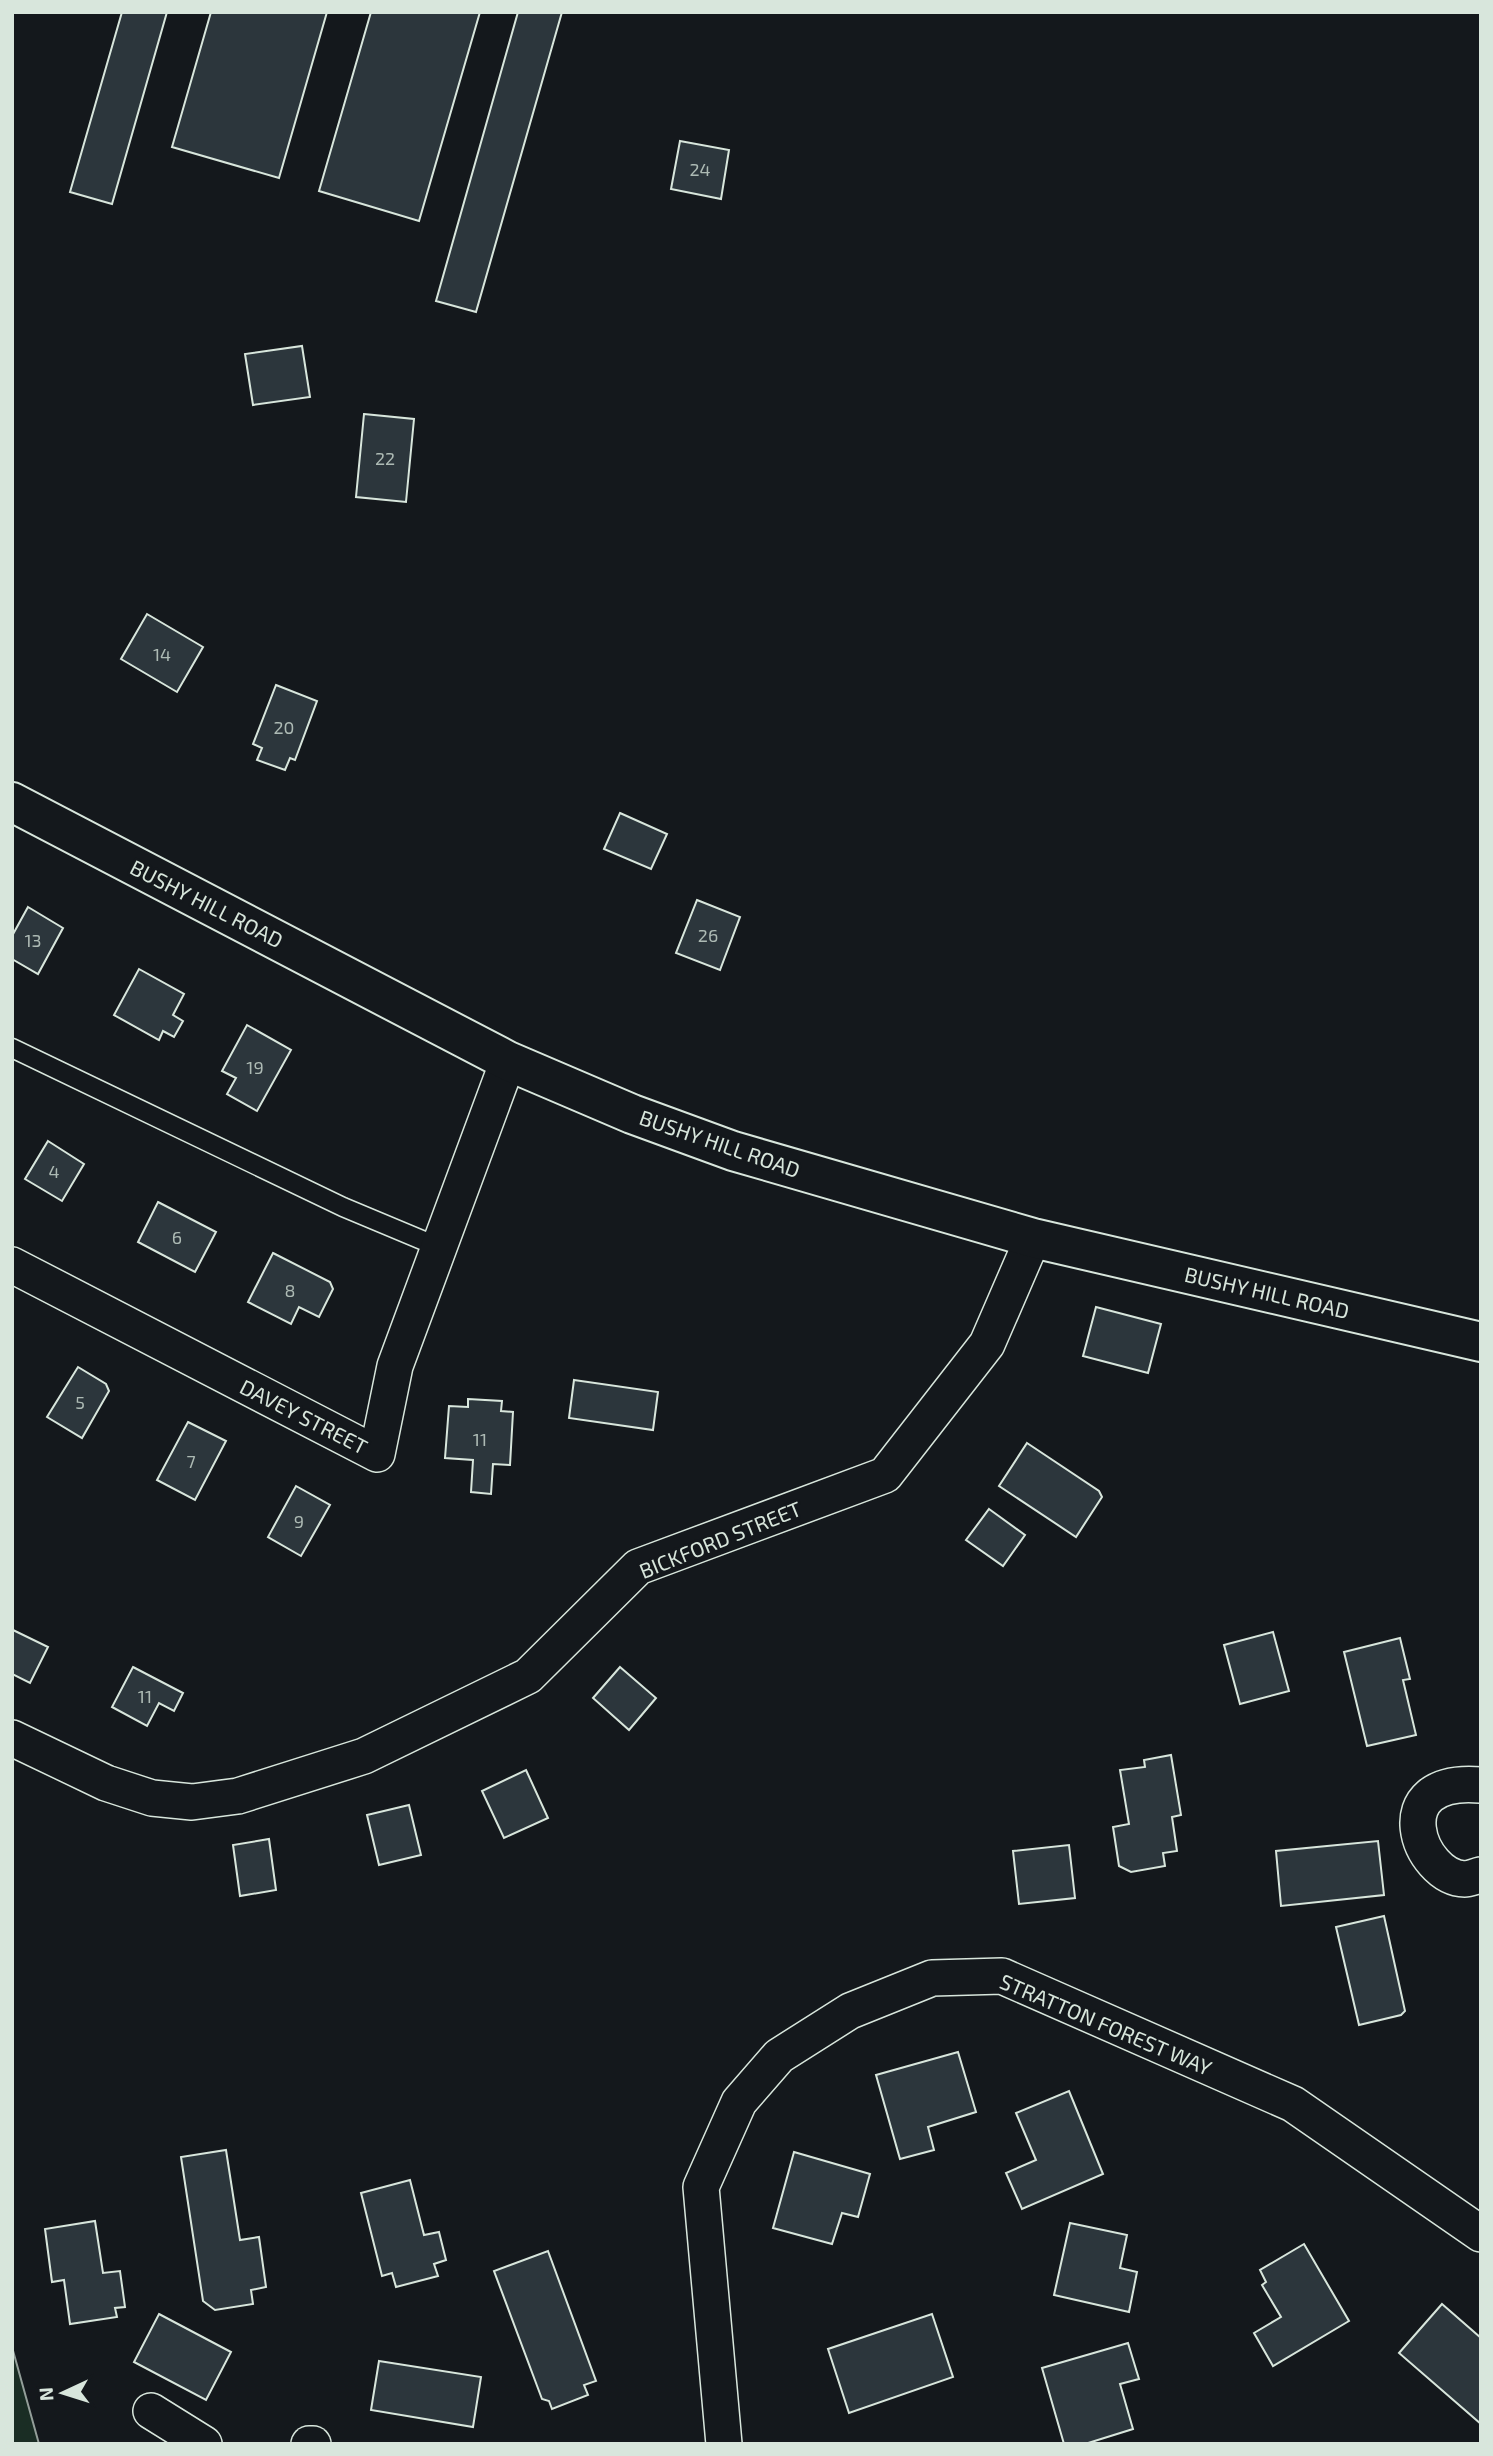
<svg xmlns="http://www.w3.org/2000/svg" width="1493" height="2456" font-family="'Exo 2',sans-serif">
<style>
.green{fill:#1a2d24;stroke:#939e99;stroke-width:2}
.building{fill:#2c363c;stroke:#d8e6dc;stroke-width:2}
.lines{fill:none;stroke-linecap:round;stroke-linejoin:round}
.service-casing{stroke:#d8e6dc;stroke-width:21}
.minor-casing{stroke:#d8e6dc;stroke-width:38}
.secondary-casing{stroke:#d8e6dc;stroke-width:42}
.service{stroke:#14181c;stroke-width:18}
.minor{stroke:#14181c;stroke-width:35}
.secondary{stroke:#14181c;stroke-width:38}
.labels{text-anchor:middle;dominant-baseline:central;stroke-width:5;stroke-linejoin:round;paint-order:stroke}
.number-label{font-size:18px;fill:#adbab4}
.street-label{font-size:21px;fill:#d8e6dc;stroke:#14181c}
</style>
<rect width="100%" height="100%" fill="#14181c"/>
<path class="green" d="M12,2347L39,2444H12Z"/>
<g class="building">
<path d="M122,12H167L112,204L70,192Z"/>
<path d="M211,12H327L279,178L172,147Z"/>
<path d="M371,12H480L419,221L319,191Z"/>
<path d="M518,12H562L476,312L436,301Z"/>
<path d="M680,141L729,150L721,199L671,189Z"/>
<path d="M302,346L310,397L253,405L245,354Z"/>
<path d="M364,414L414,419L406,502L356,497Z"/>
<path d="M147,614L203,647L177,692L121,659Z"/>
<path d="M276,685L317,701L295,760L290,758L285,770L257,760L262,748L253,744Z"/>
<path d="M620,813L667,834L651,869L604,849Z"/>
<path d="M697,900L740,917L720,970L676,953Z"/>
<path d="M28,907L63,928L38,974L12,959V936Z"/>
<path d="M139,969L184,994L173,1015L183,1021L174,1037L163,1031L159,1040L114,1015Z"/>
<path d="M247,1025L291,1050L257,1111L227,1094L236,1078L222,1071Z"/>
<path d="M48,1141L84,1164L62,1201L25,1179Z"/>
<path d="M158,1202L216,1232L195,1272L138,1242Z"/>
<path d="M273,1253L330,1282L333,1289L319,1317L299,1307L291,1324L248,1302Z"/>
<path d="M1096,1307L1161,1324L1148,1373L1083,1356Z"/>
<path d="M78,1367L106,1384L109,1391L82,1438L47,1417Z"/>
<path d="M574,1380L658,1392L653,1430L569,1418Z"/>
<path d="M468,1399L502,1401L501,1411L513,1412L510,1465L493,1464L491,1494L471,1492L473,1460L445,1458L449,1406L468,1407Z"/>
<path d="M188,1422L226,1441L195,1500L157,1480Z"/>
<path d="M1027,1443L1099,1491L1102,1497L1076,1537L999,1486Z"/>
<path d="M296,1486L330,1505L301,1556L268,1537Z"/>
<path d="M989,1509L1025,1535L1003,1566L966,1540Z"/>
<path d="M13,1630L48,1647L30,1683L12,1674Z"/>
<path d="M1273,1632L1289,1691L1240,1704L1224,1645Z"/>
<path d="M1400,1638L1410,1679L1403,1680L1416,1735L1367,1746L1344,1652Z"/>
<path d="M133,1667L183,1693L174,1711L159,1703L147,1726L112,1707Z"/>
<path d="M620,1667L656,1698L629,1730L593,1698Z"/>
<path d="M1171,1755L1181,1815L1172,1817L1177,1851L1163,1853L1165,1866L1131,1872L1119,1866L1113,1827L1129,1824L1120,1770L1145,1767L1144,1760Z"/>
<path d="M526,1770L548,1818L504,1838L482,1791Z"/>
<path d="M409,1805L421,1855L379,1865L367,1815Z"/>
<path d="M269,1839L276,1890L240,1896L233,1845Z"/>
<path d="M1378,1841L1384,1895L1281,1906L1276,1851Z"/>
<path d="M1069,1845L1075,1898L1019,1904L1013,1851Z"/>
<path d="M1384,1916L1405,2011L1401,2015L1359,2025L1336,1927Z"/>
<path d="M958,2052L976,2112L928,2127L934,2150L900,2159L876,2075Z"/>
<path d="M1069,2091L1103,2174L1022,2209L1006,2173L1036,2160L1016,2113Z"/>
<path d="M226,2150L240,2240L259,2237L266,2287L251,2290L253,2304L215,2310L203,2301L181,2157Z"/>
<path d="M794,2152L870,2174L858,2217L842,2213L832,2244L773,2228Z"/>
<path d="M410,2180L424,2235L439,2232L446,2260L434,2264L438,2276L396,2287L392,2273L382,2276L361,2193Z"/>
<path d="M95,2221L103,2273L120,2271L125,2307L115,2308L117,2317L70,2324L64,2280L52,2282L45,2229Z"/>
<path d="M1070,2223L1127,2235L1120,2268L1137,2272L1129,2312L1054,2295Z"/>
<path d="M1304,2244L1349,2321L1273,2366L1254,2333L1281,2317L1262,2285L1266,2282L1260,2270Z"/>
<path d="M548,2251L596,2381L584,2385L588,2395L552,2409L549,2401L542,2399L494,2271Z"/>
<path d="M1442,2304L1481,2338V2424L1399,2353Z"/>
<path d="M159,2314L231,2352L206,2400L134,2362Z"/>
<path d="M932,2314L953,2377L849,2413L828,2349Z"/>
<path d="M1128,2343L1139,2379L1120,2384L1133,2429L1085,2444H1064L1042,2368Z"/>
<path d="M379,2361L481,2377L473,2427L371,2410Z"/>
</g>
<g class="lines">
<g class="service-casing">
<path id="service" d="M12,1048L343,1207L441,1248"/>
</g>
<g class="minor-casing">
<g id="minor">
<path d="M12,1265L377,1454L395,1366L508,1061"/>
<path d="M12,1738L106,1783L152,1798L192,1802L238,1796L364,1756L528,1676L638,1567L885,1475L987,1344L1033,1238"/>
<path d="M1481,1785C1381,1776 1419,1878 1465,1879C1469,1879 1476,1876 1481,1875"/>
<path d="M151,2411L204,2444"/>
<path d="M309,2444H313"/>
<path d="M724,2444L701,2187L739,2102L779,2056L850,2011L932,1978L1002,1976L1293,2104L1481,2234"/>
</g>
</g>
<g class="secondary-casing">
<path id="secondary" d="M12,802L508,1061L632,1114L733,1151L1033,1238L1481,1342"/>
</g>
<use href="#service" class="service"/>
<use href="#minor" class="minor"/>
<use href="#secondary" class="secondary"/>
</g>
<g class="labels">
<g class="number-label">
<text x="700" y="169">24</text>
<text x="385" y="458">22</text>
<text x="162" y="654">14</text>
<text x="284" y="727">20</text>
<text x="708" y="935">26</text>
<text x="33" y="940">13</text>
<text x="255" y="1067">19</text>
<text x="54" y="1171">4</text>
<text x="177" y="1237">6</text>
<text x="290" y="1290">8</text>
<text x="80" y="1402">5</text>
<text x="480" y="1439">11</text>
<text x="191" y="1461">7</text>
<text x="299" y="1521">9</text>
<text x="145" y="1696">11</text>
</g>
<g class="street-label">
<text transform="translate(207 903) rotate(27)">BUSHY HILL ROAD</text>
<text transform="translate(720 1143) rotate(19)">BUSHY HILL ROAD</text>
<text transform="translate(1267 1292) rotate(13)">BUSHY HILL ROAD</text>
<text transform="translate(304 1416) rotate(27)">DAVEY STREET</text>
<text transform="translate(720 1539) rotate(-22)">BICKFORD STREET</text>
<text transform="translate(1106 2024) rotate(23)">STRATTON FOREST WAY</text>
</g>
</g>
<rect width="1493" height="2456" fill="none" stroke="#d8e6dc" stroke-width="28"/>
<g transform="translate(63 2393) rotate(266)" stroke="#14181c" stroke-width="5" paint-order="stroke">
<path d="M0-5L12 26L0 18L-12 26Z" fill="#d8e6dc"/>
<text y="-10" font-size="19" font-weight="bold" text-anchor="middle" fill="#d8e6dc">N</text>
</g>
</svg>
